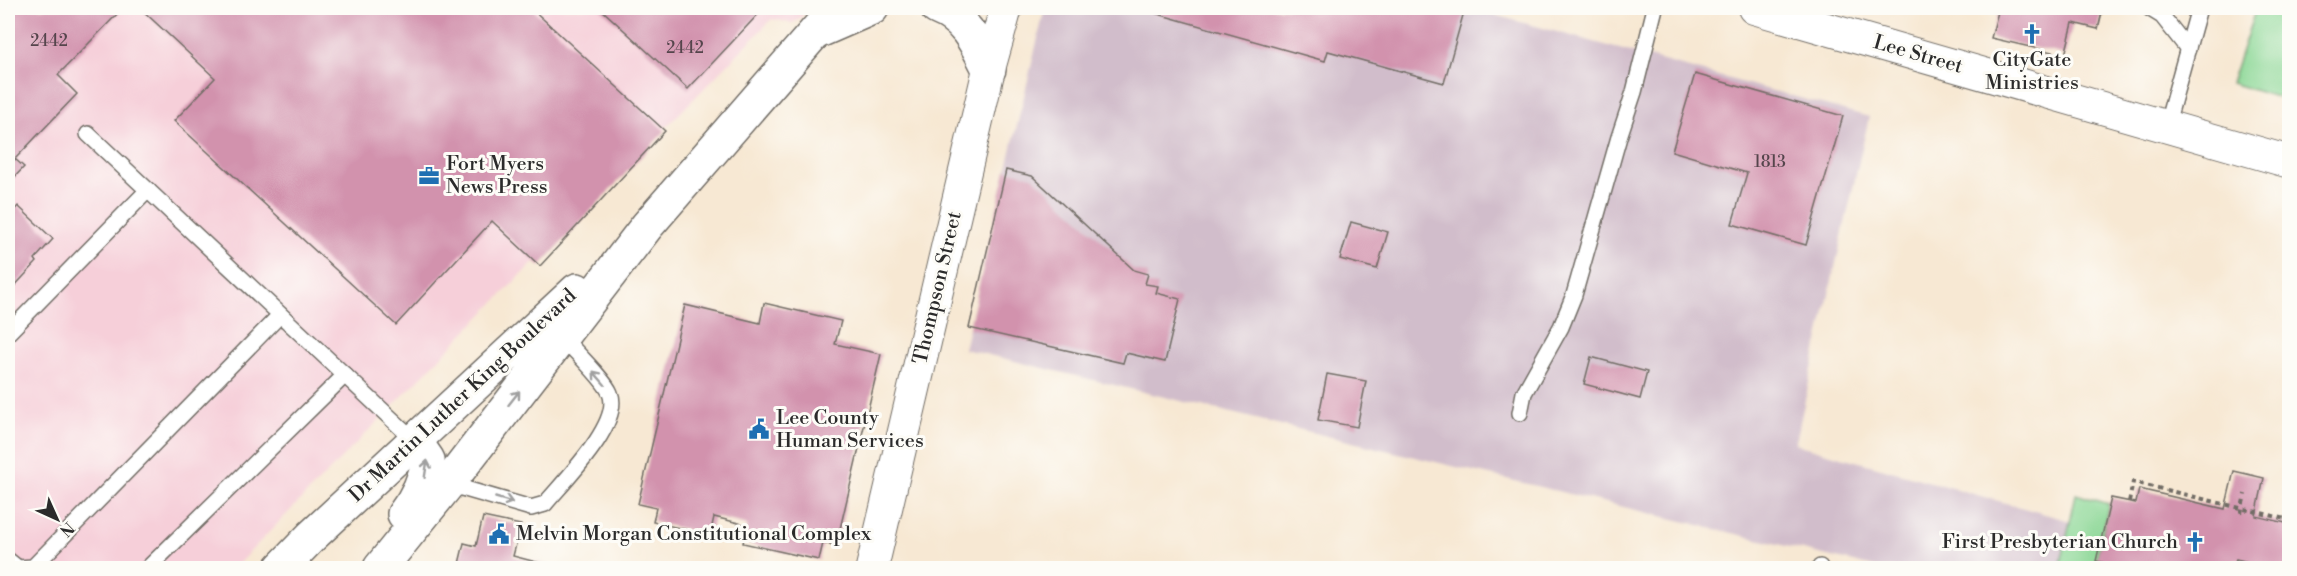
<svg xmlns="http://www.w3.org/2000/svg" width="2297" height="576" font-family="'Libre Bodoni',serif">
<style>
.built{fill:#f6cfd9}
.industrial{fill:#d1bdcb}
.green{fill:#8bd795;stroke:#5b8160;stroke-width:1.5}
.building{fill:#d292ad}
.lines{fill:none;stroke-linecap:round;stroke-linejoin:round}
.service-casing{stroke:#726d66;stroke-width:18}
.minor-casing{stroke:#726d66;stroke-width:34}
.secondary-casing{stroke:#726d66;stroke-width:36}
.path{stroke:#726d66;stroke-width:4;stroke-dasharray:4.5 4.5;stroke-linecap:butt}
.service{stroke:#fff;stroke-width:15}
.minor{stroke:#fff;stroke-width:32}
.secondary{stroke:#fff;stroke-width:33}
.oneway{stroke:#a0a0a0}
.labels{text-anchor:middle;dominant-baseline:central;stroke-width:6;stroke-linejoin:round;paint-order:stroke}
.number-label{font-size:16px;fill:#55454c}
.street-label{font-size:20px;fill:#2b2b2b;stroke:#fdfcf7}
.poi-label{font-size:20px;fill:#2b2b2b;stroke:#fdfcf7;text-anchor:start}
</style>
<rect width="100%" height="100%" fill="#fdfcf7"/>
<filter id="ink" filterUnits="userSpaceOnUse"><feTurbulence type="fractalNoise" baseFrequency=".0167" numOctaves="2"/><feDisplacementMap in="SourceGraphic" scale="12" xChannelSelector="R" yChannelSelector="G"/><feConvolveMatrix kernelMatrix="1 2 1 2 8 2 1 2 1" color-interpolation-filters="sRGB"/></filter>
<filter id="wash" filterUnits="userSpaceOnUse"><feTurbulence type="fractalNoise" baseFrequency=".008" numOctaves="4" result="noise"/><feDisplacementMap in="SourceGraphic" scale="24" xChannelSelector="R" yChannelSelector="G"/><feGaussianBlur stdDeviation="1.35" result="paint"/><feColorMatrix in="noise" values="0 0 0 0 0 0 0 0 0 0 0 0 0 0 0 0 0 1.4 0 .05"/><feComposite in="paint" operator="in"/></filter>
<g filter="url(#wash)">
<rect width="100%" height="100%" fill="#f7e8d3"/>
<path class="built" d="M12,8H810L798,20L792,23L772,19L234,568H8V11Z"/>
<path class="industrial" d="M1045,8H1469L1869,117L1795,444L2070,521L2060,568H1878L964,349Z"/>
<g class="green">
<path d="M2256,8H2289V101L2231,83Z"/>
<path d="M2076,494L2109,504L2096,561L2128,568H2060Z"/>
</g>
<g id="blocks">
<g class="building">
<path d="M8,8H123L58,75L77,94L15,159L24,167L8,184Z"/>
<path d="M140,8H531L665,131L540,266L492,221L396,325L174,121L215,78Z"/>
<path d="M600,8H764L688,89Z"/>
<path d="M1148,8H1465L1444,83L1328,51L1325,61L1147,11Z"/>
<path d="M1999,8H2103L2098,29L2073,23L2065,55L1991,38Z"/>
<path d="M1695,74L1843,116L1806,245L1732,224L1747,173L1672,151Z"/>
<path d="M1006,170L1032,176L1134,270L1148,274L1145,284L1158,286L1156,293L1180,299L1165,362L1126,353L1123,363L969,328Z"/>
<path d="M18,206L53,239L35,259L37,262L8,293V217Z"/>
<path d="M1351,222L1388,232L1377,269L1340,259Z"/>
<path d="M764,303L841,321L835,344L881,354L836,546L823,543L819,560L743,543L747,525L714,517L710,535L653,522L656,508L638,504L685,305L760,323Z"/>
<path d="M1591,357L1647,372L1640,399L1584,384Z"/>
<path d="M1327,374L1366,381L1357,427L1318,420Z"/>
<path d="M2234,471L2264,478L2256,516L2290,524V568H2272L2236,559L2234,568H2128L2096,561L2111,498L2136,503L2139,489L2225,509Z"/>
<path d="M483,517L521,525L513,556L559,568H458L464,543L476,546Z"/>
</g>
</g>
</g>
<g filter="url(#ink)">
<use href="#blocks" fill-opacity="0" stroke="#726d66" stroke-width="1.5"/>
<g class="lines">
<g class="service-casing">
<g id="service">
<path d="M2149,8L2162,16L2188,49"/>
<path d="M2166,127L2199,8"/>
<path d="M88,134L415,441"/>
<path d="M8,333L148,190"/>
<path d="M1520,413L1524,393L1561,327L1574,295L1619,137L1634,92L1655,8"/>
<path d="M448,484L531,508L545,504C564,481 623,423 610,393C605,380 572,348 562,337"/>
<path d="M8,560L18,568L33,567L280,315"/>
<path d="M148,568L345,375"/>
<path d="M1820,568V567"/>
</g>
</g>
<g class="minor-casing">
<g id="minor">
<path d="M1754,8L2290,162"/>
<path d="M872,568L989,69L1006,8"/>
</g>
</g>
<g class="secondary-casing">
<g id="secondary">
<path d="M937,8C966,19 976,43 989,69"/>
<path d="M817,32L872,8"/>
<path d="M404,514C417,497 425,481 428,460L415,441"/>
<path d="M281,568L312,536L577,290"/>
<path d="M380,568L448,484L647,226L836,8"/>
</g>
</g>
<g class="path">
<path d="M2129,502L2133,482L2290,520"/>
<path d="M2241,513L2245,494"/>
</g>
<use href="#service" class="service"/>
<use href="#minor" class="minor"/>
<use href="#secondary" class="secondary"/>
</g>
<defs><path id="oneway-shaft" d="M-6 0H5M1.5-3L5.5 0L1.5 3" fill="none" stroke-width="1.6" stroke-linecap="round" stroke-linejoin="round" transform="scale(1.5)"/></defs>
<g class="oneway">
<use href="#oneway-shaft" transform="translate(599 378) rotate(-131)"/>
<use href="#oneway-shaft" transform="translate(514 398) rotate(-52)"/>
<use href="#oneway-shaft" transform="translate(426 469) rotate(-81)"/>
<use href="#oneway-shaft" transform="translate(504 500) rotate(16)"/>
</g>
</g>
<defs>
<g id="church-bare" transform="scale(1.62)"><path d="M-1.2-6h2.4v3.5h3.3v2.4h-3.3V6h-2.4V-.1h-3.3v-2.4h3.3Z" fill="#1f6fb2" stroke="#fdfcf7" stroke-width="2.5" paint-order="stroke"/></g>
<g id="office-bare" transform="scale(1.62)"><path d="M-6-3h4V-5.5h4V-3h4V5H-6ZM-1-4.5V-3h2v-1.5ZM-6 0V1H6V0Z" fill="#1f6fb2" stroke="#fdfcf7" stroke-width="2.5" paint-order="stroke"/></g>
<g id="civic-bare" transform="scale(1.62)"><path d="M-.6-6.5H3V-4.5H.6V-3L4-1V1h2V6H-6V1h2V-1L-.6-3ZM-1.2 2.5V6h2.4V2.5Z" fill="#1f6fb2" stroke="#fdfcf7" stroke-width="2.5" paint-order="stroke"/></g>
</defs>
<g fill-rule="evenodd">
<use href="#church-bare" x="2032" y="34"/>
<use href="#office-bare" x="429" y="176"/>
<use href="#civic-bare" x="759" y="429"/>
<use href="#civic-bare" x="499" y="534"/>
<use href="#church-bare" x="2195" y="542"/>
</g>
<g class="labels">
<g class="number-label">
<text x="49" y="41">2442</text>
<text x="685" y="48">2442</text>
<text x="1770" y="162">1813</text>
</g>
<g class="street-label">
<text transform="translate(1918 55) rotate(16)">Lee Street</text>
<text transform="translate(938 288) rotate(-77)">Thompson Street</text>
<text transform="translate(463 396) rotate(-43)">Dr Martin Luther King Boulevard</text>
</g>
<g class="poi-label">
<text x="2032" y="60" text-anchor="middle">CityGate<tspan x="2032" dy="23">Ministries</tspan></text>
<text x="446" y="164">Fort Myers<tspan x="446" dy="23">News Press</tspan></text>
<text x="776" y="418">Lee County<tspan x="776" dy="23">Human Services</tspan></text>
<text x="516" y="534">Melvin Morgan Constitutional Complex</text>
<text x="2178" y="542" text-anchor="end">First Presbyterian Church</text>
</g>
</g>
<rect width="2297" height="576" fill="none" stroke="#fdfcf7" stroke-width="30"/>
<g transform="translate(57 519) rotate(135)" stroke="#fdfcf7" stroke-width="4.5" paint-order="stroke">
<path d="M0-4.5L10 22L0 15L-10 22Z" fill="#2b2b2b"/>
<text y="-9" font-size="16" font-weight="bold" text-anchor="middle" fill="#2b2b2b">N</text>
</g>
</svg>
